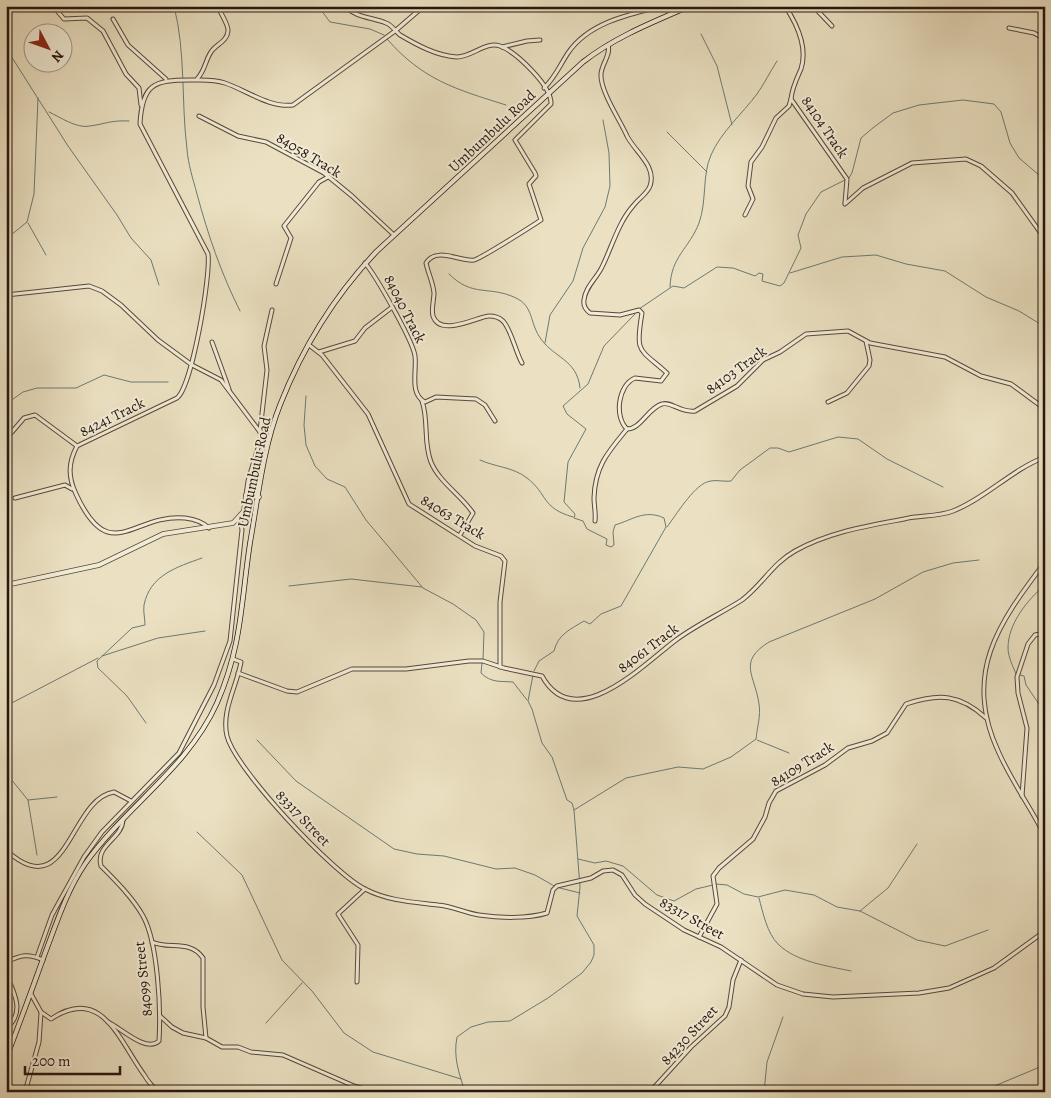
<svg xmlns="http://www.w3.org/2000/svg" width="1051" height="1098" font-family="Alegreya,serif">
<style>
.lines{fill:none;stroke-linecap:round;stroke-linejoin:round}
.stream{stroke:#6b7a74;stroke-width:1}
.minor-casing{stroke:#57493b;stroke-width:5}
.tertiary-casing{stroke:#57493b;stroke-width:5.5}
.secondary-casing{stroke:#26160e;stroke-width:5.5}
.minor{stroke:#f2ecd7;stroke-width:3}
.tertiary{stroke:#f2ecd7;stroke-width:4}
.secondary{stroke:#f2ecd7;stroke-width:4}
.labels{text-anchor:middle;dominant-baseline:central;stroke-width:4;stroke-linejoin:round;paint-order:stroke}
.street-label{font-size:15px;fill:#26160e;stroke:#f2ecd7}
</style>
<rect width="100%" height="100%" fill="#ebe1c2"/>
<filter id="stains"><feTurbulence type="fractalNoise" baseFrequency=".004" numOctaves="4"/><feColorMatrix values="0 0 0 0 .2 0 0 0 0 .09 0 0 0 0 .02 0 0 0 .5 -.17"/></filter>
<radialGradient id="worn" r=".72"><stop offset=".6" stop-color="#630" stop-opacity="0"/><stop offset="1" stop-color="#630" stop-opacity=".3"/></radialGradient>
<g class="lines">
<g class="stream">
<path d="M174,6C186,53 181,101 187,149C188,164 193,179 197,194C208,235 221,273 240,311"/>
<path d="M318,6L330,22L370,29L384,35"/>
<path d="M701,34L717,66L732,125"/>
<path d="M387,39C423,80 455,89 506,105"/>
<path d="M6,48L68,146L117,215L131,238L151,260L159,285"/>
<path d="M49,112C60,117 77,129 90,126C105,124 111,120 129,121"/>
<path d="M667,132L707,172"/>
<path d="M28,223L46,255"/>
<path d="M6,239L27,222L34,194L38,98"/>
<path d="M790,273L842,257L876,255L906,264L945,271L986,297L1019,311L1045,327"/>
<path d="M449,274C473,298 489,285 516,298C533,306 530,322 539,336C552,358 577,358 580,388"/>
<path d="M670,287C671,256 689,249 699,223C707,201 702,175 711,155C721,132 742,114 757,94C764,84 770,72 777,61"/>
<path d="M639,309L673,286L684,288L717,267L733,268L755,276L759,273L763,274L762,281L780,286L784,283L801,248L798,235L806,214L821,192L849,178L852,173L861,138L874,127L893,113L919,105L963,100L994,104L1001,112L1010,143L1019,158L1039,175L1040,194L1045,202"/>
<path d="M545,343L550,315L573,281L583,248L605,207L610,186L609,153L603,120"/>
<path d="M306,396L304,425L306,445L315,466L327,479L345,487L366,520L423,588L453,604L476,620L484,632L483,660"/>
<path d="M6,404L23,392L37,388H76L104,375L131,382H168"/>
<path d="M480,460C495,467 513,467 527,478C548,494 541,508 573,517"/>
<path d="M667,527C676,515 693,487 707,482C715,479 723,482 731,481L740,470L770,448H778L789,452L838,437L858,439L887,459L943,487"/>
<path d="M289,586L351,579L422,587"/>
<path d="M102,656L158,638L205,631"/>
<path d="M482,663L481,673C491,683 500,681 513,682L527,700"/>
<path d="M534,671L539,661L554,651C558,634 571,629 584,621L590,624L601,614L621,606L666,527L664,518C645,509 632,520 615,525L613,532L614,545L611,547L606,545L607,539L587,529L583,521L574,518L575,514L564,502L568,462L586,429L567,414L563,406L588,384L604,346L635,314"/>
<path d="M1016,674C1013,666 1008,657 1008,648C1008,624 1027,600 1045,585"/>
<path d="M1020,675L1024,676L1026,685L1045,713"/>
<path d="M6,706L98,658"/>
<path d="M146,723L127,696L98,668L97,661L132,628L145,625C145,618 143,612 144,605C150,575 177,567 202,558"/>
<path d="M257,740L296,781L394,849L417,854L444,856L496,869L515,868L535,875L556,887L580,893"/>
<path d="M757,740L789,753"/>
<path d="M6,773L28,800L37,855"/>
<path d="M28,800L57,797"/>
<path d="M574,810L626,778L678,767L703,769L731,757L756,739C757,728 761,715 759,704C755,675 737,662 769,642L875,599L923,572L953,563L979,560"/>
<path d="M197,832L242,875L282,960L312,991L344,1033L373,1052L461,1079"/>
<path d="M578,859L595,863L606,861L623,866L657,895L674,901L696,889L713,885"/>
<path d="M716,884L727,885L744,894L758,897L785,890L814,895L837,907L860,911L917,940L945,946L988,930"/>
<path d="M759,898C763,913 767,933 778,944C796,962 828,966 851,971"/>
<path d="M860,911L888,888L917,844"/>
<path d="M266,1023L302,983"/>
<path d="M465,1092C459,1073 453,1057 457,1037L471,1027L488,1022L510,1021L548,998L582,973L591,962L594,955V945L577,916L580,887L574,810L572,803L567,800L552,757L542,743L532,709L528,701L533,675"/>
<path d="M764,1092L767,1062L783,1017"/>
<path d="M980,1092L1040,1067"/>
</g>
<g class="minor-casing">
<g id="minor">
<path d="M53,6L64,19L87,18L103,31L126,74L139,88L141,105"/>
<path d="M344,6C357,18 371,17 386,23C392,25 395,31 400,35C417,45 437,56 457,57C472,57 486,41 500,46C516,52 552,86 551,104L515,140L535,173L536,176L529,184L541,220C532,226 480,259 474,260C460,262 437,246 426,263C428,273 433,282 434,293C434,300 431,309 433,316C440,338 479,316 489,316C494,316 500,318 503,321C511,329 516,353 522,363"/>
<path d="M785,6C797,24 808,47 801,69C797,78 792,88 791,99L847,179L845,203"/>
<path d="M813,6L832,26"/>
<path d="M113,19L128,45L166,79"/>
<path d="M1009,28L1034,33L1045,39"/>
<path d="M608,45C611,55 602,63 601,74C600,91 620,120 627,136C635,152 657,166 650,186C647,194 638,199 633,206C618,223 612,247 602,267C597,278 585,287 584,300C583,306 586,310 590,313L620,315L639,310L642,313C635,354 639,348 667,373L661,381L635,378C618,385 614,417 627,429C641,429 648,408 662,404C671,401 680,413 695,411L737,386L763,360L780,352L806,334L848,331L870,343L945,357L981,376L1011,384L1045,409"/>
<path d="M502,47L527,41L540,40"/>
<path d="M197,79C205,71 205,61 211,52C216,44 227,42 228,31C229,25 220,13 218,6"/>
<path d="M544,88C555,78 560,65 568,53C589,22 630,14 664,6"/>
<path d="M199,116L238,136L266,142L324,173L352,196L394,235"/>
<path d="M845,204L863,188L912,163L966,159L981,166L1012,193L1045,239"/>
<path d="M745,215L753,199L748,186L751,162L762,147L776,118L789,106L791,99"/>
<path d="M365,263C376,276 413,341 415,356C417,371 409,394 425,402L436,397L476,399L485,405L495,421"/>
<path d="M276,284L291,238L284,226L319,182L328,177"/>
<path d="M6,295L89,286L102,291L121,305L158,340L192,365L221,380L260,432L261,438L248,481L246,495"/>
<path d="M212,342L229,389"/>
<path d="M309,345L322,355L368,414L409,504L475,546L501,556L505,561L500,602V667"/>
<path d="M319,352L355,341L365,328L391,308"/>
<path d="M422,401C429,421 423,442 431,462C439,482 461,495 473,513L460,535"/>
<path d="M828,402L847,393L869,366L870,360L866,341"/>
<path d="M260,431L267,370L264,346L272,310"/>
<path d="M6,439L24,418L35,415L77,446"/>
<path d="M15,498L65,485L72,489"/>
<path d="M595,521C596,513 594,506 594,498C595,466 608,452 627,429"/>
<path d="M209,528C203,522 193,519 185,518C133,513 110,568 76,494C68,477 68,463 77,446L177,398C192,387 211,275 208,254L140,124C142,84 154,80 190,80C202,80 214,79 225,83C246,90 269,108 293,105L395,31L424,6"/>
<path d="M1045,562C998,624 962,674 999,753C1012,782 1031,808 1045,836"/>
<path d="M233,659L241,662C237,686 221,711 227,736C235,769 334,874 365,889C388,901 413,902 438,905C452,906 465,913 479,915C499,918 527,919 547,913L553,890L557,886L591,878L603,871L613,870L622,875L635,895L645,904L684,930L721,947L777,985L803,994L833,997L919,993L949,988L994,968L1045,931"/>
<path d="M238,673L287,691L297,692L352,669H406L469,661H483L504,668L542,676C575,736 644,664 676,640C696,625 720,614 742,600C762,585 773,563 795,551C829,532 867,526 904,519C920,515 938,517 953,511C986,498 1011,470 1045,457"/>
<path d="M1022,796L1027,728L1018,693L1017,677L1028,644L1035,635L1045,633"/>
<path d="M6,850C68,907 69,799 114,792L131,801"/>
<path d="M699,937L717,904L713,876L719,868L753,839L765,817L769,803L776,791L825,765L848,748L872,741L887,733L906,704C939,693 960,694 986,718"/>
<path d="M152,942C169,950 190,939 203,958V1007L206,1038"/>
<path d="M37,957L52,915L84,857L102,832L179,753L214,685L230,641L242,530L240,518"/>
<path d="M6,962C21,955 28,953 43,960"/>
<path d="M6,974C14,992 26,1013 6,1028"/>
<path d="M357,982L358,945L338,914L365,889"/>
<path d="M31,994L41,1012L51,1019C103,984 120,1043 145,1076C148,1082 153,1086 157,1092"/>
<path d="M160,1016L172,1027L183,1033L206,1038L222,1047H238L251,1052L283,1055L354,1086L375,1092"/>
<path d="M108,1022C121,1028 146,1053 159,1041C161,1009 158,943 143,916C133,898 115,880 101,866C95,845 122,839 123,820"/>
<path d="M25,1092L39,1042L41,1013"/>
<path d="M650,1092L691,1047L725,1016L729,1007L733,980L741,960"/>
</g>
</g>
<g class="tertiary-casing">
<path id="tertiary" d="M6,585L99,565L163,534L233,523L244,511L246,495L259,497"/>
</g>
<g class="secondary-casing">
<path id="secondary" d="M6,1059C19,1024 32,990 44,956C56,925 66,892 85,864C125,807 188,768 217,703C242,646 241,602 250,543C258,498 263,448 280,405C302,349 335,295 377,251L583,62C615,37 653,22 690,6"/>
</g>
<use href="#minor" class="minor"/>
<use href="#tertiary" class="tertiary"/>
<use href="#secondary" class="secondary"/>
</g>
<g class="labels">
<g class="street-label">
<text transform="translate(825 127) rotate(56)">84104 Track</text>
<text transform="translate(492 131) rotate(-43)">Umbumbulu Road</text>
<text transform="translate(309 155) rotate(31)">84058 Track</text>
<text transform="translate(405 309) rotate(63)">84040 Track</text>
<text transform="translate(736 370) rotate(-36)">84103 Track</text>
<text transform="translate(112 417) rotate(-26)">84241 Track</text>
<text transform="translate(254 472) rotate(-78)">Umbumbulu Road</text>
<text transform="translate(453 517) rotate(31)">84063 Track</text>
<text transform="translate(648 648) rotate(-37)">84061 Track</text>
<text transform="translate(802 764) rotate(-32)">84109 Track</text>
<text transform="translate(303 818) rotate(46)">83317 Street</text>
<text transform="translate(692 918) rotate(29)">83317 Street</text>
<text transform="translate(143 979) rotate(-96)">84099 Street</text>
<text transform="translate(689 1035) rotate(-47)">84230 Street</text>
</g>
</g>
<rect width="1051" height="1098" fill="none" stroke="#ebe1c2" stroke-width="25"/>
<rect x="8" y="8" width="1036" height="1083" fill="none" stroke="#26160e" stroke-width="2.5"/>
<rect x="12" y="12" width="1026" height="1073" fill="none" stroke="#26160e"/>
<g transform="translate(48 48) rotate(131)"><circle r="24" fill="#f2ecd7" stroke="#a09687"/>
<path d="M0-4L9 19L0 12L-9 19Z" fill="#8f2418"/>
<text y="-8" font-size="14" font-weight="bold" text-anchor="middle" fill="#26160e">N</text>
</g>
<path d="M25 1066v8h95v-8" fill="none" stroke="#26160e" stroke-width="2.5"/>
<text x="32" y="1066" font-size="15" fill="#26160e" stroke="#f2ecd7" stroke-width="4" paint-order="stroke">200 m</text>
<rect width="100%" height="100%" filter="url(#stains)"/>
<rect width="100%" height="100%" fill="url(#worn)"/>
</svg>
